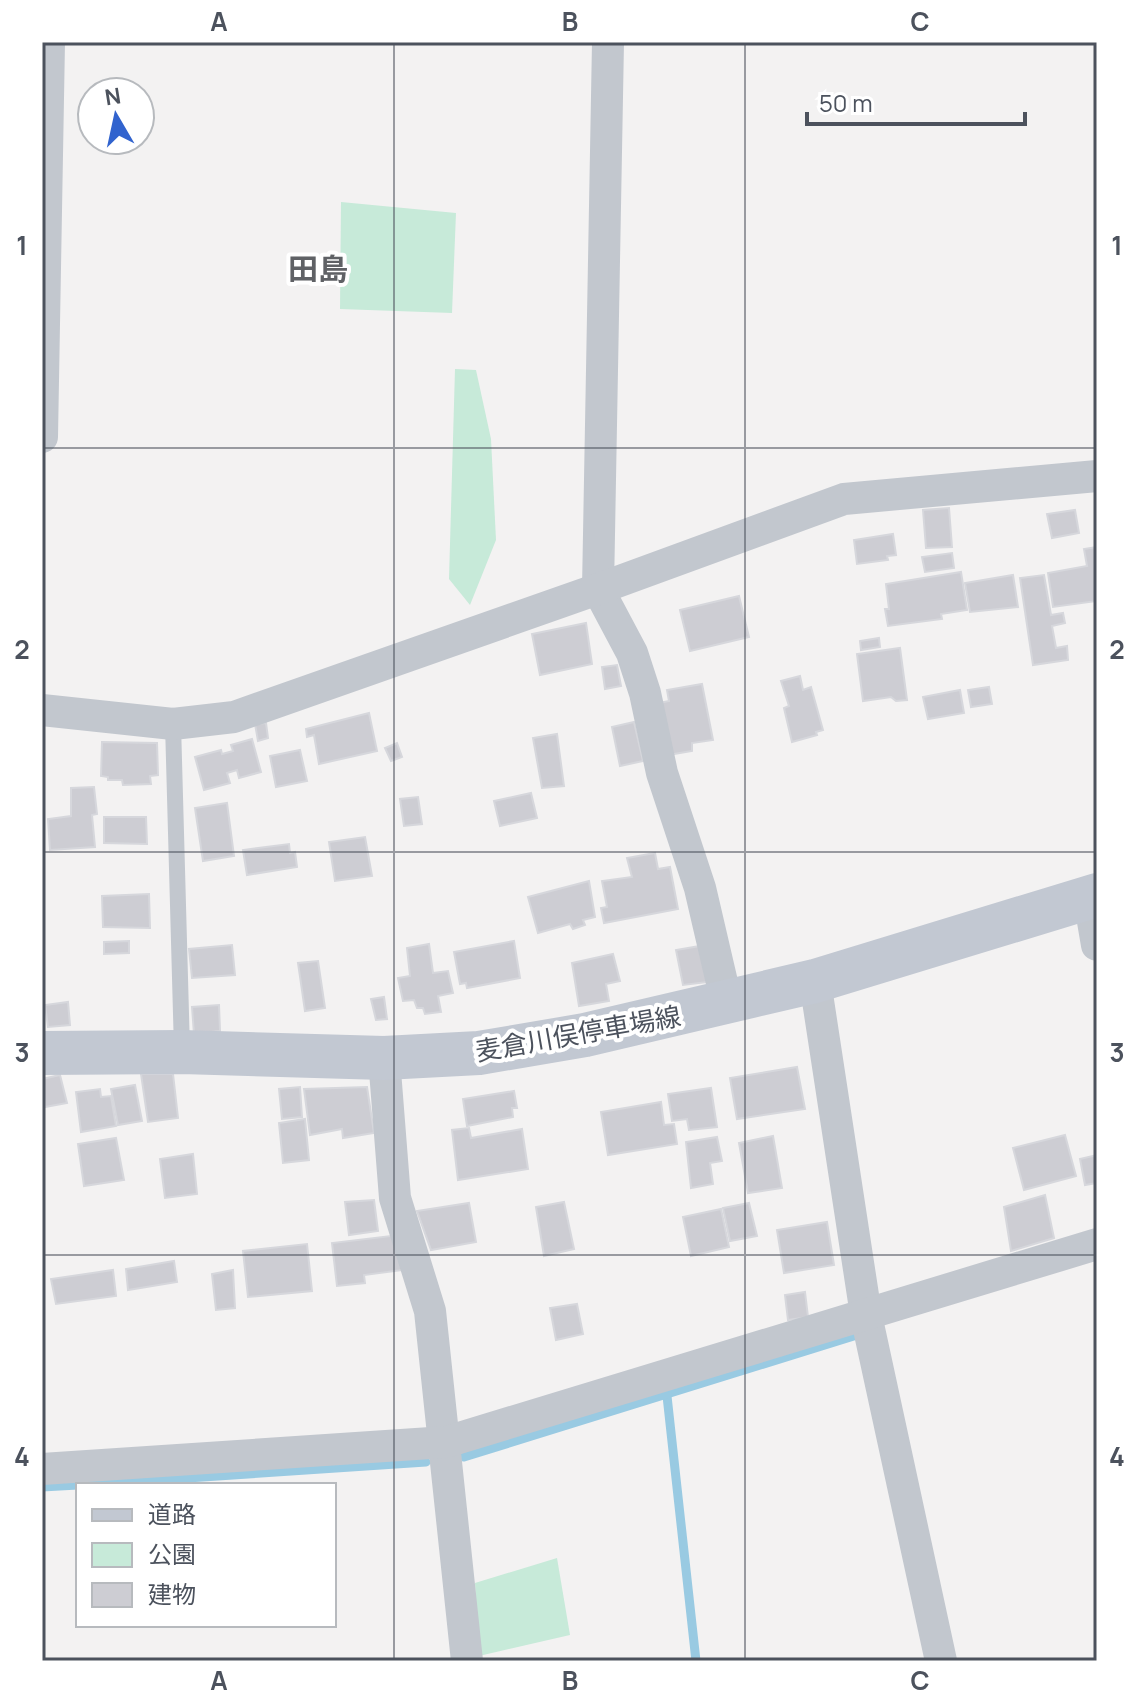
<svg xmlns="http://www.w3.org/2000/svg" width="1139" height="1703" font-family="Manrope,'Noto Sans JP',sans-serif">
<style>
.green{fill:#c7ead9}
.lines{fill:none;stroke-linecap:round;stroke-linejoin:round}
.stream{stroke:#99cae2;stroke-width:9}
.building{fill:#cdcdd3;stroke:#d6d7dc;stroke-width:2}
.lane{stroke:#c2c7ce;stroke-width:16}
.street{stroke:#c2c7ce;stroke-width:32}
.secondary{stroke:#c2c8d2;stroke-width:44}
.grid{fill:none;stroke:#4c525d;stroke-width:2;stroke-opacity:0.55}
.labels{text-anchor:middle;dominant-baseline:central;stroke-width:8;stroke-linejoin:round;paint-order:stroke}
.street-label{font-size:26px;fill:#4c525d;stroke:#fff}
.quarter-label{font-size:30px;font-weight:bold;fill:#5f6165;stroke:#fff}
.neatline{fill:none;stroke:#4c525d;stroke-width:3}
.grid-label{font-size:26px;text-anchor:middle;font-weight:bold;fill:#4c525d}
</style>
<rect width="100%" height="100%" fill="#f3f2f2"/>
<g class="green">
<path d="M341,202L456,213L452,313L340,309Z"/>
<path d="M455,369L476,370L491,439L496,540L470,605L449,579Z"/>
<path d="M557,1558L570,1635L479,1656L475,1583Z"/>
</g>
<g class="lines">
<g class="stream">
<path d="M667,1396L696,1661"/>
<path d="M464,1457L857,1335"/>
<path d="M82,1485L426,1462"/>
<path d="M42,1487L78,1485"/>
</g>
</g>
<g class="building">
<path d="M949,508L952,547L926,548L923,510Z"/>
<path d="M1075,510L1079,533L1052,538L1047,514Z"/>
<path d="M893,534L896,555L887,556L888,560L857,564L854,540Z"/>
<path d="M1097,547V601L1053,607L1048,573L1087,566L1084,549Z"/>
<path d="M952,553L954,568L925,572L922,557Z"/>
<path d="M961,572L967,610L941,614L942,619L888,626L885,609H889L886,584Z"/>
<path d="M1013,575L1018,607L970,612L965,583Z"/>
<path d="M1044,575L1051,615L1063,613L1065,623L1052,626L1056,648L1067,646L1068,660L1033,665L1020,578Z"/>
<path d="M739,596L749,637L690,651L680,610Z"/>
<path d="M586,623L592,664L540,675L532,634Z"/>
<path d="M879,638L880,647L861,650L860,641Z"/>
<path d="M900,648L907,700L896,701L891,697L863,701L857,654Z"/>
<path d="M617,665L621,686L605,689L602,667Z"/>
<path d="M800,676L803,690L811,687L823,730L816,732L817,735L792,742L784,708L789,706L781,681Z"/>
<path d="M702,684L713,740L692,743V751L668,755L659,703L669,701L667,690Z"/>
<path d="M989,687L992,704L971,707L968,690Z"/>
<path d="M960,690L964,713L928,719L923,697Z"/>
<path d="M369,713L377,751L319,764L314,735L307,737L306,729Z"/>
<path d="M634,722L643,761L620,766L612,727Z"/>
<path d="M266,723L268,738L258,741L255,724Z"/>
<path d="M557,734L564,786L542,788L533,738Z"/>
<path d="M252,739L261,772L239,778L237,770L227,773L230,783L204,790L195,757L221,750L222,754L233,751L231,745Z"/>
<path d="M102,742L157,743L158,775L150,776L151,784L123,785L122,780H108V777L101,776Z"/>
<path d="M397,743L402,757L391,761L385,748Z"/>
<path d="M300,750L307,781L276,787L270,756Z"/>
<path d="M94,787L97,814L92,815L95,847L50,850L48,819L71,816V788Z"/>
<path d="M531,793L537,818L500,826L494,801Z"/>
<path d="M418,797L422,824L404,826L400,799Z"/>
<path d="M227,803L234,856L203,861L195,808Z"/>
<path d="M104,817H146L147,844L104,843Z"/>
<path d="M365,837L372,876L335,881L329,842Z"/>
<path d="M289,844L290,853L295,852L297,867L247,875L243,850Z"/>
<path d="M655,853L658,869L670,867L678,909L604,923L601,908L607,907L602,881L632,877L627,858Z"/>
<path d="M589,881L595,917L583,920L585,925L573,929L570,924L538,933L528,897Z"/>
<path d="M149,894L150,928L103,927L102,896Z"/>
<path d="M129,941V953L104,954V942Z"/>
<path d="M514,941L520,978L467,988L466,983L460,984L454,952Z"/>
<path d="M429,944L433,973L448,971L453,993L438,996L441,1012L425,1014L423,1008H417L414,1000L403,1001L398,978L410,976L407,948Z"/>
<path d="M232,945L235,975L192,978L189,949Z"/>
<path d="M700,946L708,982L683,985L676,950Z"/>
<path d="M613,954L620,981L606,984L609,1001L579,1006L572,963Z"/>
<path d="M318,961L325,1008L305,1011L298,963Z"/>
<path d="M384,997L387,1019L376,1020L371,999Z"/>
<path d="M68,1002L70,1025L48,1027L45,1005Z"/>
<path d="M219,1005L220,1031L194,1034L192,1007Z"/>
<path d="M797,1067L805,1109L737,1119L730,1078Z"/>
<path d="M141,1074H173L178,1118L148,1122Z"/>
<path d="M60,1075L67,1103L45,1107L42,1079Z"/>
<path d="M135,1085L142,1121L118,1125L111,1089Z"/>
<path d="M300,1087L302,1117L282,1119L279,1089Z"/>
<path d="M367,1087L374,1133L343,1138L342,1129L310,1135L304,1089Z"/>
<path d="M711,1088L717,1127L689,1130L687,1119L672,1121L668,1094Z"/>
<path d="M100,1089L101,1097L111,1096L116,1126L81,1132L76,1092Z"/>
<path d="M514,1091L517,1108H512L513,1117L467,1126L463,1099Z"/>
<path d="M661,1102L664,1125L674,1124L677,1144L608,1155L601,1112Z"/>
<path d="M305,1119L309,1160L283,1163L279,1123Z"/>
<path d="M469,1128L471,1138L522,1129L528,1169L458,1180L452,1130Z"/>
<path d="M1065,1135L1076,1176L1024,1190L1013,1148Z"/>
<path d="M773,1136L782,1188L748,1193L739,1143Z"/>
<path d="M717,1137L722,1161L710,1163L713,1184L691,1188L686,1142Z"/>
<path d="M116,1138L124,1180L84,1186L78,1144Z"/>
<path d="M193,1154L197,1194L165,1198L160,1159Z"/>
<path d="M1097,1155V1183L1085,1185L1080,1159Z"/>
<path d="M1045,1195L1054,1238L1011,1251L1004,1207Z"/>
<path d="M374,1200L378,1231L349,1235L345,1202Z"/>
<path d="M564,1202L574,1249L544,1256L536,1207Z"/>
<path d="M469,1203L476,1242L431,1250L417,1211Z"/>
<path d="M749,1203L757,1236L730,1241L723,1208Z"/>
<path d="M721,1209L729,1247L691,1256L683,1217Z"/>
<path d="M827,1222L834,1265L784,1273L777,1230Z"/>
<path d="M399,1235L403,1270L364,1275L365,1283L337,1286L332,1243Z"/>
<path d="M307,1244L312,1291L248,1297L243,1251Z"/>
<path d="M174,1261L177,1282L128,1290L126,1269Z"/>
<path d="M113,1270L116,1296L56,1304L51,1279Z"/>
<path d="M233,1270L235,1308L216,1310L212,1274Z"/>
<path d="M805,1292L808,1317L788,1320L785,1295Z"/>
<path d="M577,1304L583,1334L556,1340L550,1308Z"/>
</g>
<g class="lines">
<path class="lane" d="M173,724L182,1050"/>
<g class="street">
<path d="M608,42L598,589L632,653L645,693L662,773L700,888L727,1004"/>
<path d="M42,437L49,42"/>
<path d="M42,710L173,724L234,717L598,589L844,499L1097,476"/>
<path d="M1089,898L1097,945"/>
<path d="M815,981L866,1315L941,1661"/>
<path d="M384,1058L395,1198L430,1311L467,1661"/>
<path d="M42,1469L446,1442L1097,1244"/>
</g>
<path class="secondary" d="M42,1053L182,1052L384,1058L479,1053L585,1035L815,981L1097,895"/>
</g>
<path class="grid" d="M394,42V1661M745,42V1661M42,448H1097M42,852H1097M42,1255H1097"/>
<g class="labels">
<g class="street-label">
<text transform="translate(578 1033) rotate(-10)">麦倉川俣停車場線</text>
</g>
<g class="quarter-label">
<text x="318" y="268">田島</text>
</g>
</g>
<rect width="1139" height="1703" fill="none" stroke="#ffffff" stroke-width="88"/>
<rect x="76" y="1483" width="260" height="144" fill="#ffffff" stroke="#b7babe" stroke-width="2"/>
<rect x="92" y="1509" width="40" height="12" fill="#c2c8d2" stroke="#b7babe" stroke-width="2"/>
<text x="148" y="1523" font-size="24" fill="#4c525d">道路</text>
<rect x="92" y="1543" width="40" height="24" fill="#c7ead9" stroke="#b7babe" stroke-width="2"/>
<text x="148" y="1563" font-size="24" fill="#4c525d">公園</text>
<rect x="92" y="1583" width="40" height="24" fill="#cdcdd3" stroke="#b7babe" stroke-width="2"/>
<text x="148" y="1603" font-size="24" fill="#4c525d">建物</text>
<g transform="translate(116 116) rotate(351)"><circle r="38" fill="#ffffff" stroke="#b7babe" stroke-width="2"/>
<path d="M0-6L14 30L0 20L-14 30Z" fill="#3163ce"/>
<text y="-12" font-size="22" font-weight="bold" text-anchor="middle" fill="#4c525d">N</text>
</g>
<path d="M807 112v12h218v-12" fill="none" stroke="#4c525d" stroke-width="4"/>
<text x="819" y="112" font-size="24" fill="#4c525d" stroke="#ffffff" stroke-width="6" paint-order="stroke">50 m</text>
<rect x="44" y="44" width="1051" height="1615" class="neatline"/>
<g class="grid-label">
<text x="219" y="31">A</text>
<text x="570" y="31">B</text>
<text x="920" y="31">C</text>
<text x="22" y="255">1</text>
<text x="1117" y="255">1</text>
<text x="22" y="659">2</text>
<text x="1117" y="659">2</text>
<text x="22" y="1062">3</text>
<text x="1117" y="1062">3</text>
<text x="22" y="1466">4</text>
<text x="1117" y="1466">4</text>
<text x="219" y="1690">A</text>
<text x="570" y="1690">B</text>
<text x="920" y="1690">C</text>
</g>
</svg>
